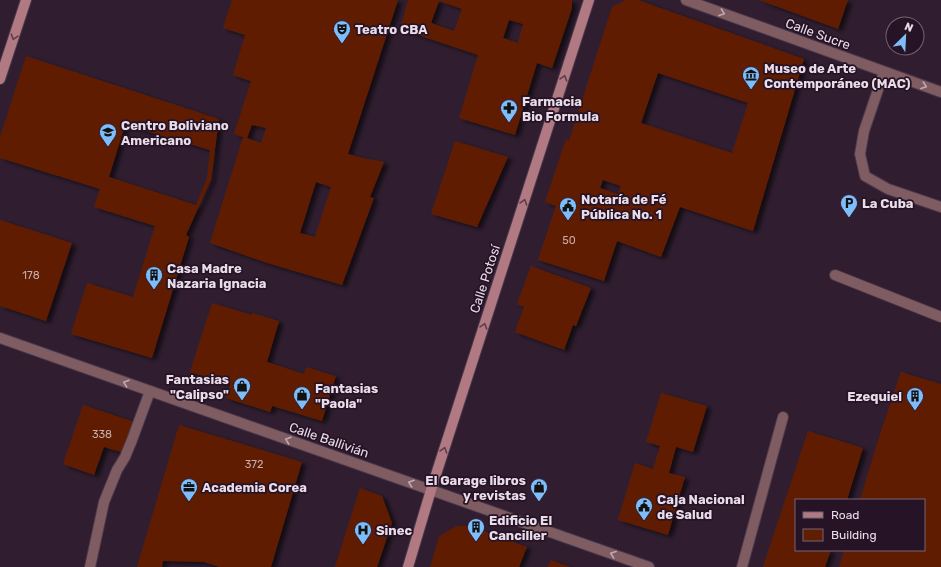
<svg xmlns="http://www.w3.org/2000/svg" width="941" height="567" font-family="Rubik,sans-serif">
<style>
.building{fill:#5f1e00;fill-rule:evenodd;filter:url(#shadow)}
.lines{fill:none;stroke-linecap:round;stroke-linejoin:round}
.lane-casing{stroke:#4a394a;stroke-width:12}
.street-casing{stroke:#4a394a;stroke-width:12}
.secondary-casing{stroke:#4a394a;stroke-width:12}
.lane{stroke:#7f5c61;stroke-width:10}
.street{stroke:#7f5c61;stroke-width:10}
.secondary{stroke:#b17a83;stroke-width:10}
.oneway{stroke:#bfa9b3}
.oneway2{stroke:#5e3d4b}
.labels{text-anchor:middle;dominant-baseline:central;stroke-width:3.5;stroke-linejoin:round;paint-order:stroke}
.number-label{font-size:11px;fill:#c6adaf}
.poi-label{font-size:13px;font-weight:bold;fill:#e9dde9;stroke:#261426;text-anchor:start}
.street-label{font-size:13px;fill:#e9dde9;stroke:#261426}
</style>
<defs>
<filter id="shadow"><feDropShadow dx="4.5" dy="2.5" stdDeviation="2" flood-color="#0009"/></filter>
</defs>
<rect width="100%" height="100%" fill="#301e30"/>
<g class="building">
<path d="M232,0H398L348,154L363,158L384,162L370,197L374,198L342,285L267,263L210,243L243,137L234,134L251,81L233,75L245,35L223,28ZM252,125L266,128L261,143L247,138ZM316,182L331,187L315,237L300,233Z"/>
<path d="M408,0H572V8L552,68L537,63L515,135L459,118L478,55L400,29ZM439,1L462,9L454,31L431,23ZM509,20L523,24L518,43L503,38Z"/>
<path d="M626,0H638L804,59L753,231L680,207L661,257L617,241L604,281L538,260L556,206L545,202L566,139L569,141L612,7ZM658,73L748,103L732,153L641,123ZM603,180L621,186L618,194L600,188Z"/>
<path d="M759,0H848L838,29Z"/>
<path d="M26,56L219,119L211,180L186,235L189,237L152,358L71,334L87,283L133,297L155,226L94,207L100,189L0,158V137ZM125,125L210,150L207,178L196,205L109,177Z"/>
<path d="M455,141L508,157L477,227L431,214Z"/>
<path d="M0,220L72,243L46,321L0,306Z"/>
<path d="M531,266L591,288L576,326L573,325L564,350L515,332L524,307L517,304Z"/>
<path d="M212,303L252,315V313L279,321L267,362L304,374L306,367L336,376L322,421L272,406L270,412L226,398L230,384L190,372Z"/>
<path d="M901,372L941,384V567H839L844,550H924V500H860L879,437Z"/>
<path d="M661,393L707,406L693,452L676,447L669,473L685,477L668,535L618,520L635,463L653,469L660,446L646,442Z"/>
<path d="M83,405L135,422L124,453L104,447L94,475L63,464Z"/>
<path d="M179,425L302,462L271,567H220L204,562L163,561L162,567H137Z"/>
<path d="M808,431L863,448L847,500H796V550H831L825,567H763Z"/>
<path d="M360,488L382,496L392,523L377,567H335Z"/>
<path d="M457,526H470L527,547L519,567H430L439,537L444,533Z"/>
<path d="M551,560L570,567H548Z"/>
</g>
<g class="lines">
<g class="lane-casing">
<g id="lane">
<path d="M884,72L864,131L860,154L865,176L888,189L941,207"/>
<path d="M835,275L941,317"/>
<path d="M742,567L783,417"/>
</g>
</g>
<g class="street-casing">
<g id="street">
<path d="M686,0L941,92"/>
<path d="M0,338L649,567"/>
<path d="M90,567L104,502L117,470L125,457L132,440L150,391"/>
</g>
</g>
<g class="secondary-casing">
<g id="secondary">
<path d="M0,79L26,0"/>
<path d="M408,567L431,490L589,0"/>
</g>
</g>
<use href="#lane" class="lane"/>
<use href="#street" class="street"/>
<use href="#secondary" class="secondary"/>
</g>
<defs><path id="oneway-chevron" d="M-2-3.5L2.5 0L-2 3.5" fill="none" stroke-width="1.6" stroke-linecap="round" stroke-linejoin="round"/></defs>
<g class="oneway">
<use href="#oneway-chevron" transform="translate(722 13) rotate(20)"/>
<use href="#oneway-chevron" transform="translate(924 86) rotate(20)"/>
<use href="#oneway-chevron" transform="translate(126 383) rotate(-161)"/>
<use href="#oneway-chevron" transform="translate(288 440) rotate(-161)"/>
<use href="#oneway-chevron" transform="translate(411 483) rotate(-161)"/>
<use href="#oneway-chevron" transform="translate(613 554) rotate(-160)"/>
</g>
<g class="oneway2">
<use href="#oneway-chevron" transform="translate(14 37) rotate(108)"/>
<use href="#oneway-chevron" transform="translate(564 78) rotate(-72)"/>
<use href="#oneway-chevron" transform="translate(524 202) rotate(-72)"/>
<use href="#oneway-chevron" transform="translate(484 326) rotate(-72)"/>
<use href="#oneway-chevron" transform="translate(444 450) rotate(-72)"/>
</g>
<defs>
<g id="theatre-pin" transform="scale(0.9)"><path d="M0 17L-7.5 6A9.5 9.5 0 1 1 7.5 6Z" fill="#7fbdfa" stroke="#261426"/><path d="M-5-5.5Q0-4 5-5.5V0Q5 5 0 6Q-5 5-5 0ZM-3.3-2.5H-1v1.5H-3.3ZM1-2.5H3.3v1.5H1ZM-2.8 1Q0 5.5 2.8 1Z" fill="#111"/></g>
<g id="museum-pin" transform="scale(0.9)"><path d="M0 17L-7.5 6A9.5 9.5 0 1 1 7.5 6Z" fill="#7fbdfa" stroke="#261426"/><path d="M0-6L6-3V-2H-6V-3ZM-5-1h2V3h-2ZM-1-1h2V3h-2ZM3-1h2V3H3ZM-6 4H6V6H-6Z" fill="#111"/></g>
<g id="pharmacy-pin" transform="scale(0.9)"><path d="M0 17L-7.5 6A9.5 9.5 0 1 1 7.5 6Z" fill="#7fbdfa" stroke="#261426"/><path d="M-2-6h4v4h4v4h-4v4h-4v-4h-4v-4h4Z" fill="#111"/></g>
<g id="school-pin" transform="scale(0.9)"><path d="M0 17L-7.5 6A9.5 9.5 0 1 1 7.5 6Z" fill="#7fbdfa" stroke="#261426"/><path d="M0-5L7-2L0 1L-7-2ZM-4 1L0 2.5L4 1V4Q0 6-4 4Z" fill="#111"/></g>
<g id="parking-pin" transform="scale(0.9)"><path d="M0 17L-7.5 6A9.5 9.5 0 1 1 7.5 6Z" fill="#7fbdfa" stroke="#261426"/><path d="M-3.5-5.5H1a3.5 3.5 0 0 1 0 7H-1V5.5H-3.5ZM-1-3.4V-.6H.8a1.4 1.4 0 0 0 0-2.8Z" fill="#111"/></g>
<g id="civic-pin" transform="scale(0.9)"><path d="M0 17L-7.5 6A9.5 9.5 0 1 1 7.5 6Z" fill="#7fbdfa" stroke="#261426"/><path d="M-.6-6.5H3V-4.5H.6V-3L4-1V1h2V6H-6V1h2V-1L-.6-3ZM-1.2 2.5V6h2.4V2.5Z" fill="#111"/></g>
<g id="building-pin" transform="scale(0.9)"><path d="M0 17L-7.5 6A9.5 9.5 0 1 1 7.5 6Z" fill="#7fbdfa" stroke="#261426"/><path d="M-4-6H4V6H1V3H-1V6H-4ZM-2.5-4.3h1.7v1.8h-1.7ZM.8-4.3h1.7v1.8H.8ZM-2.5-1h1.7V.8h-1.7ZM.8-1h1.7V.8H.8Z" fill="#111"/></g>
<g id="shop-pin" transform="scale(0.9)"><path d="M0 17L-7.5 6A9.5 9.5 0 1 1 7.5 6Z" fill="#7fbdfa" stroke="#261426"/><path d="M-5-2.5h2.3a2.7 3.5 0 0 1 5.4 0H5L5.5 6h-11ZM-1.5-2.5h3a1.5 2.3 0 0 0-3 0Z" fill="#111"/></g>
<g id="office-pin" transform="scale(0.9)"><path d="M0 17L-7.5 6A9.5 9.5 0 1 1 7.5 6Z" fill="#7fbdfa" stroke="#261426"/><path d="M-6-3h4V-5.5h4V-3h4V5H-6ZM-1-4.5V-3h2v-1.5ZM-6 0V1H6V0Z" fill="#111"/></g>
<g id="hospital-pin" transform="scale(0.9)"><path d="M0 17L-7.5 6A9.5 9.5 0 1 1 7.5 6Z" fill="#7fbdfa" stroke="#261426"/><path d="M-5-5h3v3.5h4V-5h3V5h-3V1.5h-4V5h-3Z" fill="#111"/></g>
</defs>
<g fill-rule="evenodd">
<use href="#theatre-pin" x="342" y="29"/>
<use href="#museum-pin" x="751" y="75"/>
<use href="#pharmacy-pin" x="509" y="108"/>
<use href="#school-pin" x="108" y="132"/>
<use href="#parking-pin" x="849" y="203"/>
<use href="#civic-pin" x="568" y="206"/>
<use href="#building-pin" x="154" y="275"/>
<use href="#shop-pin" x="242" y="386"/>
<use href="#shop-pin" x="302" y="395"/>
<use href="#building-pin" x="915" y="396"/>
<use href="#office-pin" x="189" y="487"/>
<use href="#shop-pin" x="539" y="487"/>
<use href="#civic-pin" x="644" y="506"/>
<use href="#building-pin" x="476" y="527"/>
<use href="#hospital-pin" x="363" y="530"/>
</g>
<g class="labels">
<g class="number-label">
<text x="569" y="240">50</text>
<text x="31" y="275">178</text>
<text x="102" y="434">338</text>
<text x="254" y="464">372</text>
</g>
<g class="poi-label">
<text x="355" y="29">Teatro CBA</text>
<text x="764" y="68">Museo de Arte<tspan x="764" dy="15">Contemporáneo (MAC)</tspan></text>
<text x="522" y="101">Farmacia<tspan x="522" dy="15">Bio Formula</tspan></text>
<text x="121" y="125">Centro Boliviano<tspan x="121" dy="15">Americano</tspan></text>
<text x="581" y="199">Notaría de Fé<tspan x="581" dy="15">Pública No. 1</tspan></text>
<text x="862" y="203">La Cuba</text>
<text x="167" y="268">Casa Madre<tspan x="167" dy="15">Nazaria Ignacia</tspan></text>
<text x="229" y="379" text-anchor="end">Fantasias<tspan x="229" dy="15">"Calipso"</tspan></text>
<text x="315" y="388">Fantasias<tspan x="315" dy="15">"Paola"</tspan></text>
<text x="902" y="396" text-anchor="end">Ezequiel</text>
<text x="526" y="480" text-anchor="end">El Garage libros<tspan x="526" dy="15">y revistas</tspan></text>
<text x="202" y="487">Academia Corea</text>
<text x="657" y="499">Caja Nacional<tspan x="657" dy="15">de Salud</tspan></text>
<text x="489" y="520">Edificio El<tspan x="489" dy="15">Canciller</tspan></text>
<text x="376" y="530">Sinec</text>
</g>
<g class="street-label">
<text transform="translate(818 34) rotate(20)">Calle Sucre</text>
<text transform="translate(485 279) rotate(-72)">Calle Potosí</text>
<text transform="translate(329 440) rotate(19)">Calle Ballivián</text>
</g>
</g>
<rect x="795" y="499" width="130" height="52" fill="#261426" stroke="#746474"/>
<rect x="803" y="512" width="20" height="6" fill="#b17a83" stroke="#746474"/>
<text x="831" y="519" font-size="12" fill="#e9dde9">Road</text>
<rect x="803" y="529" width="20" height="12" fill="#5f1e00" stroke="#746474"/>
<text x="831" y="539" font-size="12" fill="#e9dde9">Building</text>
<g transform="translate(905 36) rotate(24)"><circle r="19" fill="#261426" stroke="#746474"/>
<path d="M0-3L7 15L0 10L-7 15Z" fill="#7fbdfa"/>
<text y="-6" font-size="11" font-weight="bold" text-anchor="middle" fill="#e9dde9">N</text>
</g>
</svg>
